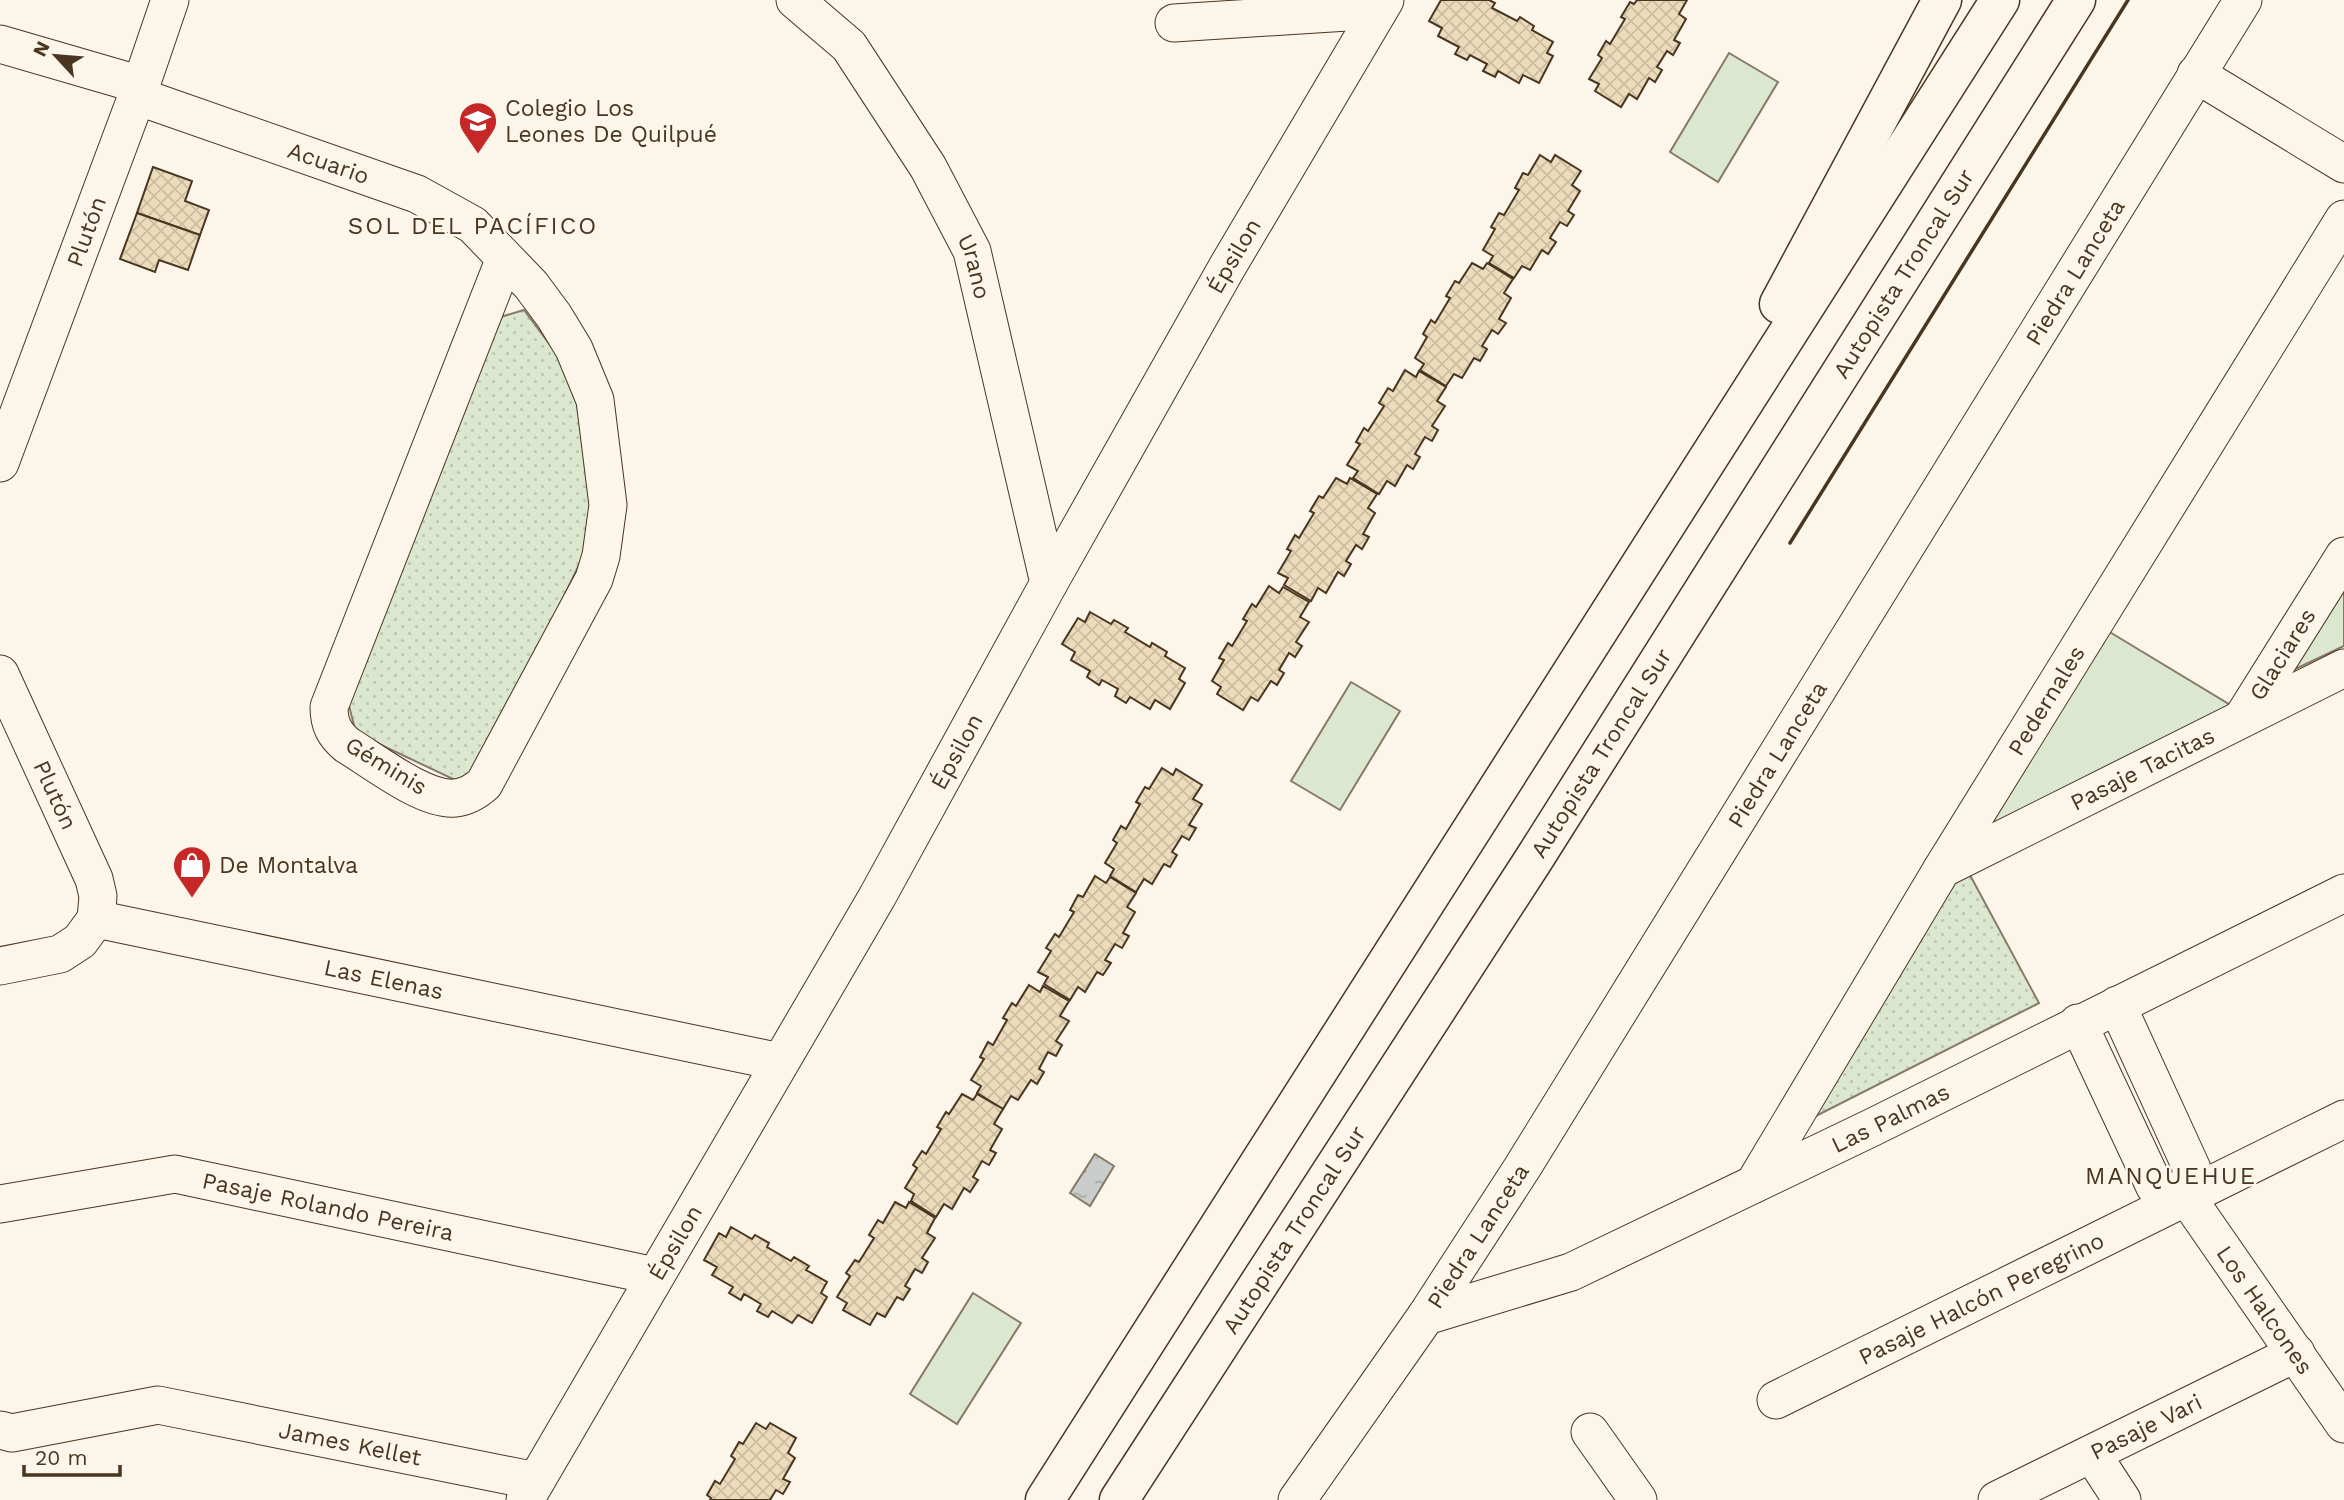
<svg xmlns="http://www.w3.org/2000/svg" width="2344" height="1500" font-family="'Work Sans',sans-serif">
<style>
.grass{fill:#dce7d0;stroke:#887966;stroke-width:2}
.park{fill:url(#park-dots);stroke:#887966;stroke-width:2}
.water{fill:url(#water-ripples);stroke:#887966;stroke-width:2}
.building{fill:url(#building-cross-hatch);stroke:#4a3520;stroke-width:2}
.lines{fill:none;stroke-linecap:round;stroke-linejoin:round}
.minor-casing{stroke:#4a3520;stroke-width:39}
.highway-casing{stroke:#4a3520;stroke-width:41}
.minor{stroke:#fbf6e9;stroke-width:37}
.highway{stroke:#fbf6e9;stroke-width:38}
.wall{stroke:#4a3520;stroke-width:3.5}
.labels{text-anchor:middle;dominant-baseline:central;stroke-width:5;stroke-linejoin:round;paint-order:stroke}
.poi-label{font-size:23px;fill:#4a3520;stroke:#fbf6e9;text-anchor:start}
.street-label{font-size:23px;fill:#4a3520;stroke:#fbf6e9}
.neighbourhood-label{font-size:24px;letter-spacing:2px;fill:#4a3520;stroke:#fbf6e9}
</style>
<defs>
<pattern id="park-dots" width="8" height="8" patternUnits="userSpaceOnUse" patternTransform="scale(1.75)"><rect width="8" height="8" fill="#dce7d0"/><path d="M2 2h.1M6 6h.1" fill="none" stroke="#bec7b2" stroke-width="1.8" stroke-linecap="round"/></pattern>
<pattern id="water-ripples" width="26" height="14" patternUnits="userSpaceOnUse" patternTransform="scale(1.75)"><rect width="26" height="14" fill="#c9cecd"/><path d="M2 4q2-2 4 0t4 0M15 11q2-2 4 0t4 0" fill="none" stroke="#a5a8a6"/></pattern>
<pattern id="building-cross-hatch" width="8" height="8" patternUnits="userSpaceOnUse" patternTransform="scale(1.75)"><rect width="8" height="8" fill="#ecdcbc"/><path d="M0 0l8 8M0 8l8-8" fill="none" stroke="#ccbda1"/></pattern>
</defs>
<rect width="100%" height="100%" fill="#fbf6e9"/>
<g class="grass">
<path d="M1729,53L1778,82L1718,182L1670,152Z"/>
<path d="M2344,581V646L2287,673Z"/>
<path d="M2108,631L2232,706L1984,836Z"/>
<path d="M1351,682L1400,711L1340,810L1291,781Z"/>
<path d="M973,1293L1021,1323L957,1424L910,1394Z"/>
</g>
<g class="park">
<path d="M524,310L574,377L592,461L590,542L479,773L455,780L356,733L348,702L497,318Z"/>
<path d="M1964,864L2039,1003L1808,1120Z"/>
</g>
<path class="water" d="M1095,1154L1114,1166L1090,1206L1070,1193Z"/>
<g class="building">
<path d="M1441,0H1489L1495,3L1492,8L1517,21L1520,17L1534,26L1532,30L1553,42L1547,53L1553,56L1539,83L1523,75L1519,83L1498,71L1495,77L1483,71L1487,64L1470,55L1467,60L1455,54L1459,47L1438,36L1442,28L1429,21Z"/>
<path d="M1637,0H1687L1679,14L1686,19L1674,40L1680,43L1673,55L1667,51L1657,67L1662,70L1655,82L1649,78L1637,99L1629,94L1621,107L1595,91L1599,84L1589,79L1602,58L1598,55L1606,41L1610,44L1625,19L1621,17L1630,2L1634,4Z"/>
<path d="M1540,155L1551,162L1555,155L1581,171L1572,185L1580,191L1568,211L1574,215L1567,226L1560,222L1550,238L1556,242L1548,254L1542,250L1530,270L1522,266L1514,278L1489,263L1493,256L1483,250L1495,229L1491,227L1499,213L1504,215L1519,190L1515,188L1523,173L1528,175Z"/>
<path d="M153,167L192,181L185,201L209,210L200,235L137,213Z"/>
<path d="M137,213L200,235L188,270L159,260L155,272L120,259Z"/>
<path d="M1472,263L1483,269L1487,263L1513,279L1504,293L1511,298L1499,319L1506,323L1498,334L1492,330L1482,346L1487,349L1480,361L1474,358L1462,378L1454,374L1446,386L1420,370L1424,364L1415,358L1427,337L1423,334L1431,320L1435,323L1450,298L1446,296L1455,281L1459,283Z"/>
<path d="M1405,370L1416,377L1419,371L1446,387L1437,401L1445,406L1432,426L1438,430L1432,441L1425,437L1415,454L1420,457L1413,469L1407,465L1395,486L1387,481L1379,494L1353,478L1358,471L1347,465L1360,444L1356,442L1364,428L1368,431L1384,406L1379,403L1388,388L1393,391Z"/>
<path d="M1336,478L1347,484L1350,478L1377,494L1368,508L1375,513L1363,534L1369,537L1362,549L1356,545L1346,561L1351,564L1344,576L1338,572L1326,593L1318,588L1311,601L1284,585L1288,578L1278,573L1291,551L1287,549L1295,535L1299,538L1314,513L1310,511L1319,496L1323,498Z"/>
<path d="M1269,586L1279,593L1283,587L1309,602L1300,617L1309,622L1296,642L1302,646L1295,657L1289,653L1279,670L1284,673L1277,685L1271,681L1258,701L1251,697L1243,710L1217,694L1221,687L1212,681L1224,660L1219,658L1228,643L1232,646L1247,621L1243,619L1252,604L1256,607Z"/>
<path d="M1090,612L1111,624L1114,620L1128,628L1125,632L1150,647L1152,643L1167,652L1165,656L1185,668L1179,679L1185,683L1170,709L1155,700L1150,709L1130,697L1126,703L1115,696L1118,689L1102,680L1099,685L1087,677L1090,671L1071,660L1075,652L1062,644L1078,618L1085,622Z"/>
<path d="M1162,768L1173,775L1176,769L1202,785L1193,799L1202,804L1189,825L1196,828L1189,840L1182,836L1172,852L1177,855L1170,867L1164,864L1152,884L1144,879L1136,892L1110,876L1114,869L1105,863L1117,843L1113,840L1121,826L1126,829L1140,804L1136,802L1145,787L1149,789Z"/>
<path d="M1095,876L1106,883L1110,877L1136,893L1127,907L1135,912L1123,933L1129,936L1122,948L1115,944L1105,960L1111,963L1103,975L1097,972L1085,992L1078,987L1070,1000L1044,984L1048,977L1038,972L1051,951L1046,948L1055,934L1059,937L1074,912L1070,910L1078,895L1083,897Z"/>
<path d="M1029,985L1040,992L1043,986L1069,1001L1060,1016L1069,1021L1056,1041L1062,1045L1056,1056L1048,1052L1039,1069L1044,1072L1037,1084L1031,1080L1018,1100L1011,1096L1003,1109L977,1093L981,1086L971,1080L984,1059L980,1057L988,1042L993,1045L1007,1020L1003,1018L1012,1003L1016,1006Z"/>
<path d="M962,1094L973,1100L977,1094L1003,1109L994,1124L1002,1129L990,1150L996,1153L989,1165L982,1161L973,1177L978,1180L970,1192L964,1188L952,1209L944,1204L936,1217L911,1201L914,1194L905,1188L917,1168L913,1165L922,1151L926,1154L941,1129L937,1127L946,1112L949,1114Z"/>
<path d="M895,1202L906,1208L909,1202L935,1218L927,1233L935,1238L922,1258L928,1262L922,1273L915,1269L905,1286L910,1289L903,1300L897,1297L885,1317L877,1313L870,1325L843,1310L847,1303L837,1297L850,1276L846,1273L855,1260L859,1262L874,1238L869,1235L878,1220L883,1223Z"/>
<path d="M731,1227L752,1239L755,1235L769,1243L767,1247L791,1261L794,1257L809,1266L806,1270L827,1282L821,1293L827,1297L812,1323L798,1315L792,1323L772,1311L768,1317L757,1311L761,1304L744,1294L741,1300L729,1293L733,1287L712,1275L717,1267L704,1260L719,1233L726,1237Z"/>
<path d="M756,1423L766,1429L770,1423L796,1438L788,1453L795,1458L783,1479L790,1482L783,1494L776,1490L770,1500H710L711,1498L707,1495L715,1481L720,1484L735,1459L731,1456L739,1442L743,1444Z"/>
</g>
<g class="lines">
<g class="minor-casing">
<g id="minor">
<path id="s1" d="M795,0L849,46L928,167L972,251L1049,583"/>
<path d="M1174,23L1379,10"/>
<path d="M0,44L141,85"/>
<path d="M2196,74L2344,164"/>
<path id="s2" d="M137,96L417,194L473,225L531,285L554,316L574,349L595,400L608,505L601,556L594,579L484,784C475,792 466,797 455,798C424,801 374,761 347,745C334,734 329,724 329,707L505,258"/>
<path id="s3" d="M0,463L141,85L170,0"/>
<path id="s4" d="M0,674L94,879L98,896L96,919"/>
<path id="s5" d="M2243,717L2344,556"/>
<path id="s6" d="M1942,869L2344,668"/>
<path id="s7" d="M96,919L780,1062"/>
<path d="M0,966L60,954L80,941L96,919"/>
<path d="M2117,1005L2192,1169L2186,1196"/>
<path id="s8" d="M2078,1023L2155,1187L2186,1196L2344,1424"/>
<path id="s9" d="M1754,1184L1942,869L2344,219"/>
<path id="s10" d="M0,1204L175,1174L655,1276"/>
<path id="s11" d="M1426,1316L1571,1272L1873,1127L2344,893"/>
<path id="s12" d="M1776,1400L2344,1119"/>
<path id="s13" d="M0,1430L12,1433L158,1405L536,1481"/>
<path d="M1590,1432L1638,1500"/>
<path d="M2092,1454L2122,1500"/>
<path id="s14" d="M525,1500L877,897L1049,583L1226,269L1385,0"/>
<path id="s15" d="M1297,1500L1426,1316L1522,1168L2243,0"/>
<path id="s16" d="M1997,1500L2296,1353"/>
</g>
</g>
<g class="highway-casing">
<g id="highway">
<path d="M1779,304L1942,0"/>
<path d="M1045,1500L2000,0"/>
<path id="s17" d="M1119,1500L1534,859L2076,0"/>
</g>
</g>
<use href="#minor" class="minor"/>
<use href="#highway" class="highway"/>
<path class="wall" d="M1790,543L2128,0"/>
</g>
<defs>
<g id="school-pin" transform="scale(2.0125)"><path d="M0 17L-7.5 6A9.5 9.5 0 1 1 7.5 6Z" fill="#c62828" stroke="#fbf6e9"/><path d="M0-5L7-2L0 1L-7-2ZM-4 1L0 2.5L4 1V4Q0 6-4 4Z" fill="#fff"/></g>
<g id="shop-pin" transform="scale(2.0125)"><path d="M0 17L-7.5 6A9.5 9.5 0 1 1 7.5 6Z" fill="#c62828" stroke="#fbf6e9"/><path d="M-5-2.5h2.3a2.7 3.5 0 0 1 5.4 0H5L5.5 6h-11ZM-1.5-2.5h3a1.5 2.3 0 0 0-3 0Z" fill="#fff"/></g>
</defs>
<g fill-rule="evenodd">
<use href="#school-pin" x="478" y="121"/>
<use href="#shop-pin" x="192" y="865"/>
</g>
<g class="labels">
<g class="poi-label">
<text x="505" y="108">Colegio Los<tspan x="505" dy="26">Leones De Quilpué</tspan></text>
<text x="219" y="865">De Montalva</text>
</g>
<g class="street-label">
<text stroke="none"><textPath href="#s2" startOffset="203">Acuario</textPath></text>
<text stroke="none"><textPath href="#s3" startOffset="247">Plutón</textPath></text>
<text stroke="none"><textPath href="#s14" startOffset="1432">Épsilon</textPath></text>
<text stroke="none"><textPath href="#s1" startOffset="326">Urano</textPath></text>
<text stroke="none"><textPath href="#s15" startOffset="1454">Piedra Lanceta</textPath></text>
<text stroke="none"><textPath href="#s17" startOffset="1456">Autopista Troncal Sur</textPath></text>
<text stroke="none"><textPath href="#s5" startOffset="74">Glaciares</textPath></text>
<text stroke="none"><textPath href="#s9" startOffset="565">Pedernales</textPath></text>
<text stroke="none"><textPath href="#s14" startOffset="864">Épsilon</textPath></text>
<text stroke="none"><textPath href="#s17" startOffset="889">Autopista Troncal Sur</textPath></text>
<text stroke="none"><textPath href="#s15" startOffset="887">Piedra Lanceta</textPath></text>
<text transform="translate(386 766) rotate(31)">Géminis</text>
<text stroke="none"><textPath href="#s6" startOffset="224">Pasaje Tacitas</textPath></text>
<text stroke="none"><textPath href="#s4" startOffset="133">Plutón</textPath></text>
<text stroke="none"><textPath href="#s7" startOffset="294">Las Elenas</textPath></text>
<text stroke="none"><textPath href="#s11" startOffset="506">Las Palmas</textPath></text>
<text stroke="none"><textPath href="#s10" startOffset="334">Pasaje Rolando Pereira</textPath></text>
<text stroke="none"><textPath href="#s17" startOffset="322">Autopista Troncal Sur</textPath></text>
<text stroke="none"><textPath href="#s15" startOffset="320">Piedra Lanceta</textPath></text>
<text stroke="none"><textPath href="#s14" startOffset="298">Épsilon</textPath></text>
<text stroke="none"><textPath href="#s12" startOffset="229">Pasaje Halcón Peregrino</textPath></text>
<text stroke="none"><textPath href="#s8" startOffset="352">Los Halcones</textPath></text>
<text stroke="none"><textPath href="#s16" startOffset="166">Pasaje Vari</textPath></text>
<text stroke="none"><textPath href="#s13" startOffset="357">James Kellet</textPath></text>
</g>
<g class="neighbourhood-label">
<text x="473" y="226">SOL DEL PACÍFICO</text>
<text x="2171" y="1176">MANQUEHUE</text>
</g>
</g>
<g transform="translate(56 56) rotate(296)" stroke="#fbf6e9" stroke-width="5" paint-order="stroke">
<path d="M0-5L12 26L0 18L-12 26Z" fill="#4a3520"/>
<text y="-10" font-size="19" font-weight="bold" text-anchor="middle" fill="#4a3520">N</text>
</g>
<path d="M24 1465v10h96v-10" fill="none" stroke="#4a3520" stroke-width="3.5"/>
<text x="35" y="1465" font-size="21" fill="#4a3520" stroke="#fbf6e9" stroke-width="5" paint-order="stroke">20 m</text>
</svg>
